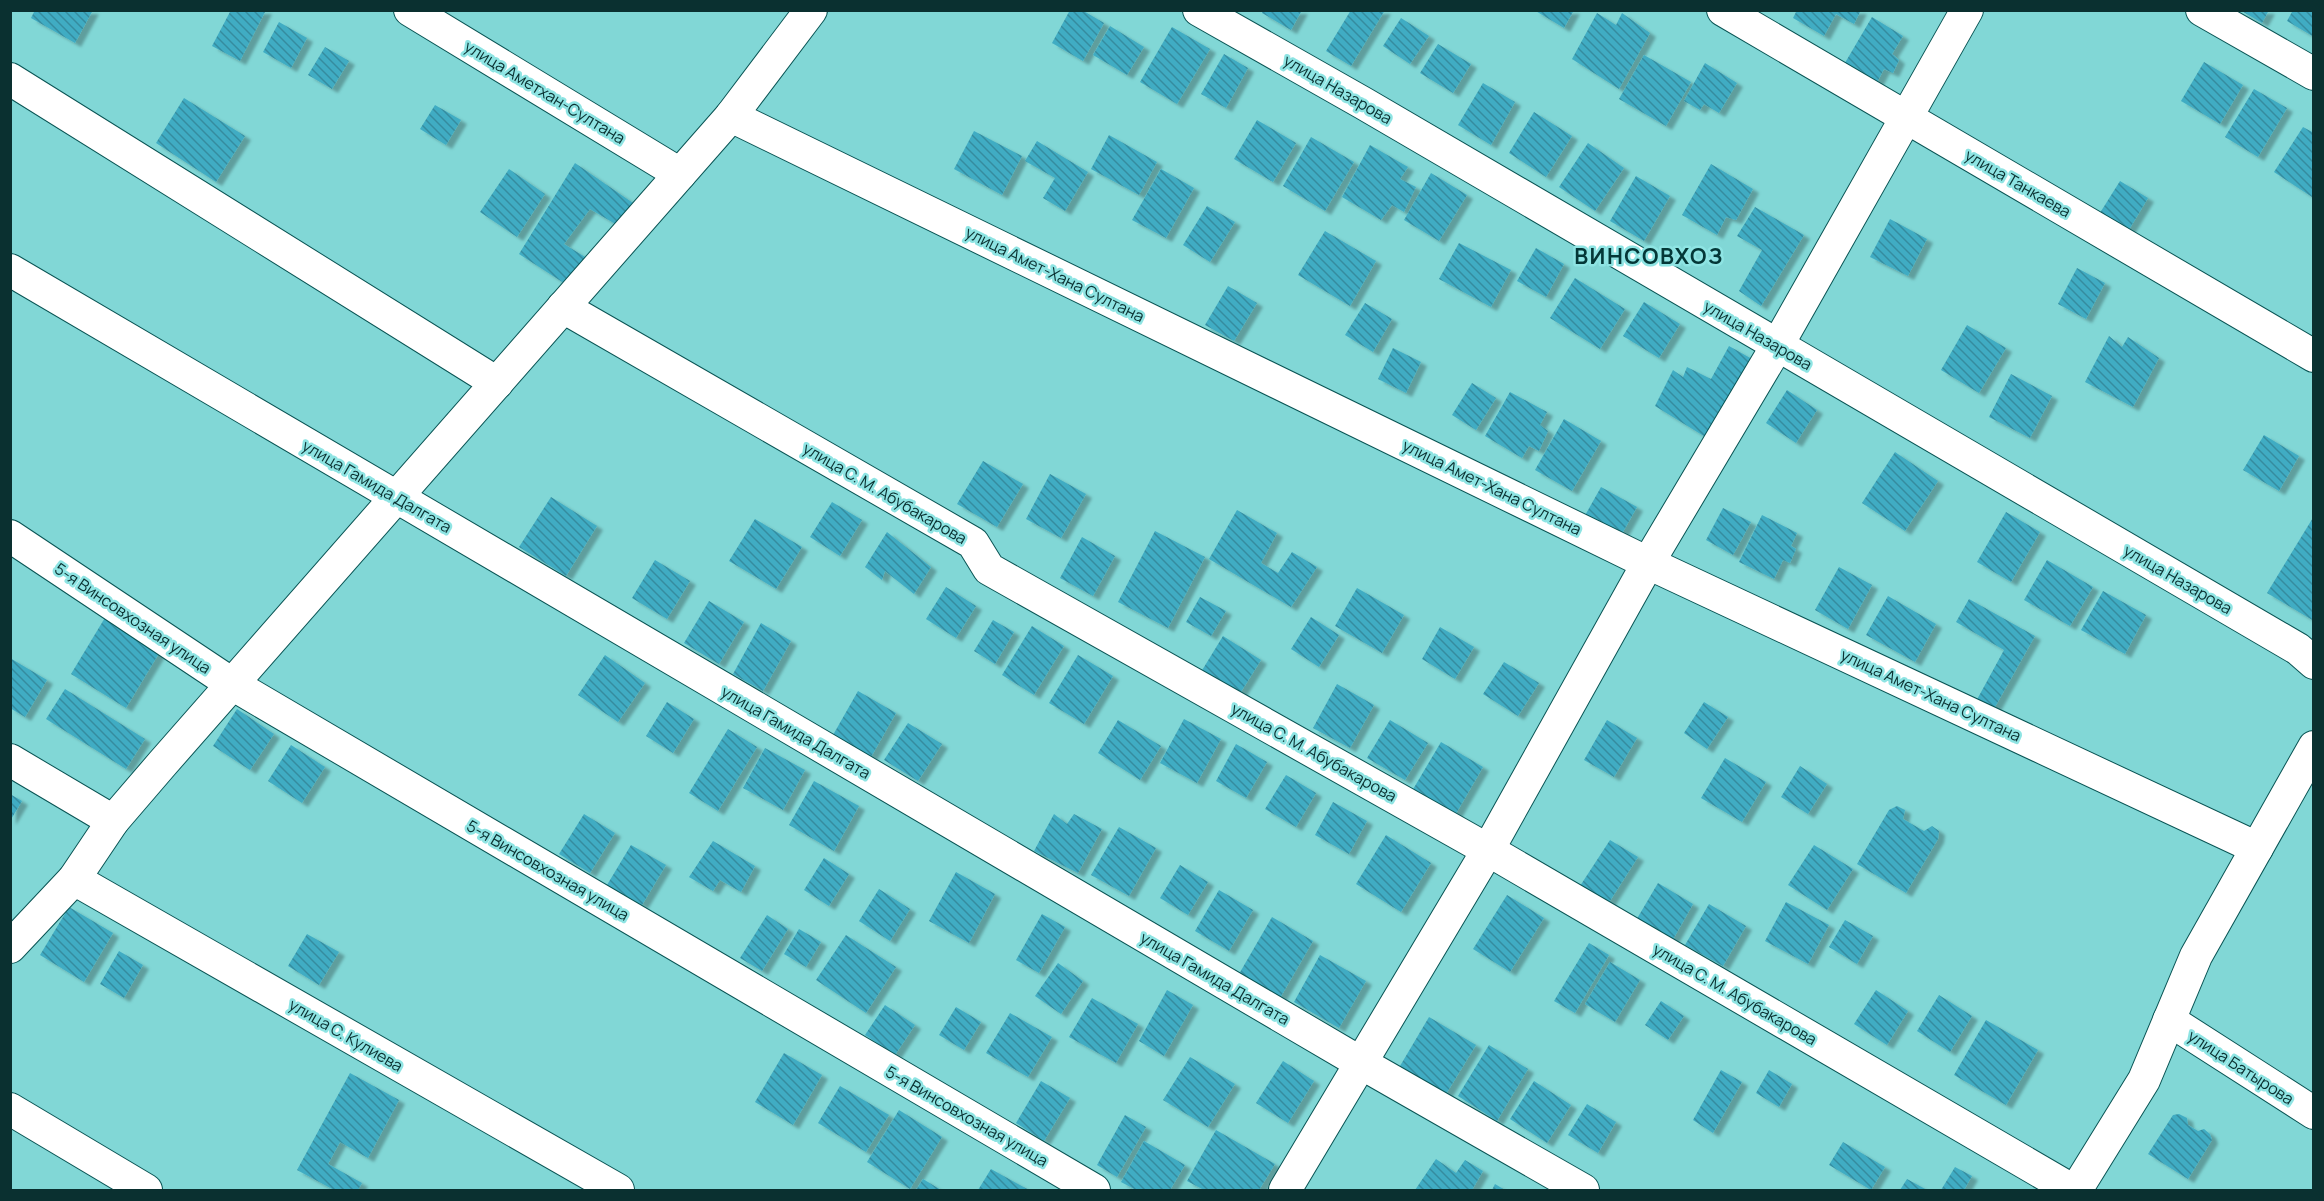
<svg xmlns="http://www.w3.org/2000/svg" width="2324" height="1201" font-family="Manrope,sans-serif">
<style>
.building{fill:url(#building-back-hatch);filter:url(#shadow)}
.lines{fill:none;stroke-linecap:round;stroke-linejoin:round}
.minor-casing{stroke:#095454;stroke-width:34}
.minor{stroke:#fff;stroke-width:32}
.labels{text-anchor:middle;dominant-baseline:central;stroke-width:5;stroke-linejoin:round;paint-order:stroke}
.street-label{font-size:16px;fill:#0a3030;stroke:#8ee4e3}
.district-label{font-size:22px;font-weight:bold;letter-spacing:1.5px;fill:#043737;stroke:#8ee4e3}
</style>
<defs>
<pattern id="building-back-hatch" width="6" height="6" patternUnits="userSpaceOnUse" patternTransform="scale(1.5)"><rect width="6" height="6" fill="#40acc3"/><path d="M-1 5l2 2M0 0l6 6M5-1l2 2" fill="none" stroke="#348c9f"/></pattern>
<filter id="shadow"><feDropShadow dx="6" dy="4" stdDeviation="1.5" flood-color="#0004"/></filter>
</defs>
<rect width="100%" height="100%" fill="#81d7d6"/>
<g class="building">
<path d="M35,10H93L75,43L31,18Z"/>
<path d="M231,10H266L240,61L212,46Z"/>
<path d="M1070,10H1082L1104,23L1083,61L1052,43Z"/>
<path d="M1263,10H1302L1291,30L1262,13Z"/>
<path d="M1351,10H1385L1351,66L1326,51Z"/>
<path d="M1534,10H1574L1564,28Z"/>
<path d="M1797,10H1861L1854,24L1836,14L1824,36L1793,18Z"/>
<path d="M2240,10H2269L2262,23Z"/>
<path d="M2293,10H2314V37L2287,21Z"/>
<path d="M1597,13L1616,25L1622,13L1650,33L1619,89L1572,59Z"/>
<path d="M1872,17L1903,36L1892,54L1899,60L1893,73L1884,69L1872,92L1839,73Z"/>
<path d="M1401,18L1429,36L1410,64L1383,46Z"/>
<path d="M279,22L307,38L291,68L263,52Z"/>
<path d="M1110,26L1144,47L1127,75L1093,55Z"/>
<path d="M1172,27L1210,49L1177,104L1140,82Z"/>
<path d="M1438,44L1471,64L1453,93L1420,73Z"/>
<path d="M325,47L349,61L332,89L308,75Z"/>
<path d="M1224,54L1248,68L1226,108L1201,94Z"/>
<path d="M1644,55L1691,82L1666,126L1619,99Z"/>
<path d="M2204,62L2243,85L2220,124L2181,101Z"/>
<path d="M1705,63L1737,83L1719,113L1704,104L1700,110L1684,101Z"/>
<path d="M1483,83L1515,102L1491,145L1458,125Z"/>
<path d="M2254,89L2287,108L2258,157L2225,137Z"/>
<path d="M184,98L245,136L216,182L156,143Z"/>
<path d="M435,105L461,120L446,145L420,129Z"/>
<path d="M1534,112L1572,136L1546,177L1509,153Z"/>
<path d="M1257,120L1296,143L1273,182L1234,159Z"/>
<path d="M2303,127L2314,133L2312,197L2274,172Z"/>
<path d="M974,131L1022,156L1002,195L954,169Z"/>
<path d="M1109,135L1157,162L1139,195L1091,169Z"/>
<path d="M1311,137L1354,162L1325,211L1283,186Z"/>
<path d="M1037,141L1088,172L1065,211L1043,198L1055,178L1025,161Z"/>
<path d="M1588,143L1624,168L1595,211L1559,187Z"/>
<path d="M1370,145L1408,167L1400,179L1416,187L1404,212L1392,205L1381,220L1342,197Z"/>
<path d="M575,163L633,203L617,225L590,209L564,244L590,260L570,287L519,254Z"/>
<path d="M1711,164L1753,189L1736,220L1726,217L1717,235L1682,215Z"/>
<path d="M509,169L545,194L517,237L480,212Z"/>
<path d="M1161,169L1194,188L1166,238L1132,220Z"/>
<path d="M1431,173L1467,195L1439,241L1404,220Z"/>
<path d="M1636,176L1670,196L1644,241L1610,221Z"/>
<path d="M2120,181L2148,198L2127,233L2098,216Z"/>
<path d="M1207,206L1235,222L1210,262L1183,245Z"/>
<path d="M1755,207L1804,235L1761,306L1739,291L1762,250L1737,236Z"/>
<path d="M1890,219L1927,239L1908,276L1870,257Z"/>
<path d="M1325,231L1376,261L1350,306L1298,275Z"/>
<path d="M1459,243L1511,270L1491,307L1439,279Z"/>
<path d="M1536,248L1564,264L1546,297L1517,281Z"/>
<path d="M2077,268L2105,283L2086,319L2058,304Z"/>
<path d="M1575,278L1625,309L1600,349L1550,318Z"/>
<path d="M1228,286L1257,303L1234,341L1205,325Z"/>
<path d="M1644,302L1680,324L1659,358L1623,336Z"/>
<path d="M1365,303L1392,319L1373,352L1345,335Z"/>
<path d="M1967,325L2006,348L1979,393L1941,370Z"/>
<path d="M2109,336L2122,347L2128,337L2159,358L2133,407L2085,382Z"/>
<path d="M1729,346L1752,359L1707,438L1655,406L1673,370L1683,377L1687,367L1711,379Z"/>
<path d="M1393,348L1421,362L1406,393L1378,379Z"/>
<path d="M2011,374L2052,396L2030,438L1989,417Z"/>
<path d="M1472,383L1496,398L1476,430L1452,415Z"/>
<path d="M1787,390L1817,410L1796,443L1766,423Z"/>
<path d="M1510,392L1547,412L1540,425L1548,431L1539,451L1529,446L1522,458L1485,436Z"/>
<path d="M1564,419L1601,441L1572,491L1535,470Z"/>
<path d="M2264,435L2299,456L2279,491L2243,470Z"/>
<path d="M1895,452L1938,481L1905,531L1862,503Z"/>
<path d="M983,461L1023,484L997,527L957,504Z"/>
<path d="M1050,474L1086,494L1061,538L1026,519Z"/>
<path d="M1601,487L1637,507L1619,539L1583,519Z"/>
<path d="M551,497L597,526L566,576L519,547Z"/>
<path d="M832,502L862,520L840,556L810,537Z"/>
<path d="M1723,508L1751,522L1733,555L1706,540Z"/>
<path d="M1237,510L1277,533L1261,563L1278,573L1292,552L1317,567L1291,607L1209,559Z"/>
<path d="M2006,512L2040,532L2011,582L1977,562Z"/>
<path d="M1762,515L1797,533L1791,546L1796,549L1790,563L1783,560L1774,579L1739,562Z"/>
<path d="M2314,516V621L2267,593Z"/>
<path d="M755,519L802,547L776,589L729,561Z"/>
<path d="M1155,531L1205,557L1168,628L1118,602Z"/>
<path d="M887,532L931,567L914,594L885,571L882,580L865,567Z"/>
<path d="M1082,537L1115,556L1093,596L1060,578Z"/>
<path d="M655,560L690,581L667,619L632,598Z"/>
<path d="M2047,560L2093,587L2070,626L2024,600Z"/>
<path d="M1839,567L1872,585L1848,629L1815,610Z"/>
<path d="M946,587L976,606L956,638L926,619Z"/>
<path d="M1357,588L1404,615L1382,653L1335,626Z"/>
<path d="M2103,591L2146,615L2125,654L2081,630Z"/>
<path d="M1888,596L1936,624L1915,662L1866,635Z"/>
<path d="M1200,597L1226,611L1211,636L1186,622Z"/>
<path d="M1969,599L2035,636L1991,714L1974,705L2004,650L1956,622Z"/>
<path d="M709,601L744,622L719,664L684,643Z"/>
<path d="M109,611L164,645L126,708L71,674Z"/>
<path d="M1311,617L1339,635L1319,667L1291,649Z"/>
<path d="M993,620L1014,632L995,664L974,651Z"/>
<path d="M761,623L791,641L763,691L733,674Z"/>
<path d="M1032,626L1064,646L1034,695L1002,675Z"/>
<path d="M1440,627L1474,647L1455,679L1422,659Z"/>
<path d="M1223,636L1261,660L1239,695L1201,672Z"/>
<path d="M605,655L645,683L618,722L578,695Z"/>
<path d="M1078,655L1113,676L1084,724L1049,703Z"/>
<path d="M10,658L47,680L25,717L10,708Z"/>
<path d="M1504,662L1539,683L1518,716L1483,694Z"/>
<path d="M1337,684L1374,705L1350,748L1313,728Z"/>
<path d="M65,689L145,739L126,769L46,719Z"/>
<path d="M858,691L896,713L871,757L833,735Z"/>
<path d="M667,702L694,719L673,753L646,736Z"/>
<path d="M1704,702L1728,717L1707,749L1684,733Z"/>
<path d="M237,709L274,734L250,770L213,746Z"/>
<path d="M1184,719L1221,739L1197,783L1160,763Z"/>
<path d="M1118,720L1161,746L1140,780L1098,753Z"/>
<path d="M1390,720L1428,743L1405,780L1367,758Z"/>
<path d="M1607,720L1637,738L1614,777L1584,760Z"/>
<path d="M908,723L942,744L918,781L884,760Z"/>
<path d="M728,729L757,747L718,811L689,793Z"/>
<path d="M1441,742L1483,767L1454,817L1412,791Z"/>
<path d="M1236,744L1267,762L1246,798L1216,781Z"/>
<path d="M291,745L325,767L302,803L268,781Z"/>
<path d="M765,748L805,770L783,810L743,788Z"/>
<path d="M1725,758L1766,782L1742,822L1701,798Z"/>
<path d="M1800,766L1827,784L1808,814L1781,797Z"/>
<path d="M1286,775L1316,793L1296,827L1265,809Z"/>
<path d="M814,781L859,806L834,851L789,825Z"/>
<path d="M10,794L22,801L10,821Z"/>
<path d="M1333,802L1367,821L1349,854L1315,835Z"/>
<path d="M1897,806L1905,810L1903,819L1924,831L1932,826L1939,831L1938,839L1906,893L1857,864L1889,810Z"/>
<path d="M584,814L615,833L590,873L559,854Z"/>
<path d="M1054,814L1067,824L1074,814L1102,829L1078,873L1034,851Z"/>
<path d="M1119,827L1156,848L1129,896L1091,875Z"/>
<path d="M1386,835L1431,863L1401,912L1356,884Z"/>
<path d="M1610,840L1638,857L1608,904L1580,886Z"/>
<path d="M713,841L755,866L741,892L720,880L713,891L689,877Z"/>
<path d="M631,845L666,865L642,905L607,885Z"/>
<path d="M1814,845L1853,869L1827,910L1788,885Z"/>
<path d="M824,858L849,874L829,906L804,890Z"/>
<path d="M1180,865L1208,882L1188,915L1160,898Z"/>
<path d="M956,872L995,894L969,943L929,921Z"/>
<path d="M1658,883L1693,904L1671,943L1635,922Z"/>
<path d="M879,889L910,909L890,941L859,921Z"/>
<path d="M1219,890L1253,910L1229,951L1195,931Z"/>
<path d="M1507,895L1544,918L1510,972L1473,949Z"/>
<path d="M1786,902L1829,925L1808,964L1765,941Z"/>
<path d="M1709,904L1746,926L1723,966L1685,945Z"/>
<path d="M69,907L113,933L84,982L40,955Z"/>
<path d="M1042,914L1065,927L1039,973L1016,960Z"/>
<path d="M767,915L788,929L762,971L740,958Z"/>
<path d="M1272,917L1313,941L1280,998L1239,974Z"/>
<path d="M1845,920L1873,936L1857,964L1829,947Z"/>
<path d="M799,929L821,942L806,967L784,954Z"/>
<path d="M307,934L339,952L319,985L288,966Z"/>
<path d="M846,935L896,967L866,1013L816,980Z"/>
<path d="M1589,943L1609,955L1575,1013L1554,1001Z"/>
<path d="M119,951L143,965L124,998L100,984Z"/>
<path d="M1320,955L1366,981L1339,1028L1294,1002Z"/>
<path d="M1610,962L1640,980L1615,1022L1585,1004Z"/>
<path d="M1058,963L1083,981L1061,1014L1035,996Z"/>
<path d="M1167,990L1193,1005L1164,1056L1139,1041Z"/>
<path d="M1876,990L1908,1011L1887,1045L1854,1024Z"/>
<path d="M1939,995L1972,1016L1950,1052L1917,1031Z"/>
<path d="M1092,998L1138,1024L1116,1063L1069,1037Z"/>
<path d="M1661,1001L1684,1016L1668,1040L1645,1025Z"/>
<path d="M885,1005L915,1025L895,1055L865,1035Z"/>
<path d="M956,1007L981,1022L964,1050L939,1035Z"/>
<path d="M1010,1013L1052,1037L1028,1077L986,1053Z"/>
<path d="M1429,1017L1476,1045L1446,1094L1400,1066Z"/>
<path d="M1986,1020L2038,1050L2006,1105L1954,1075Z"/>
<path d="M1489,1045L1528,1069L1497,1121L1458,1096Z"/>
<path d="M784,1053L822,1075L793,1125L755,1102Z"/>
<path d="M1190,1057L1235,1084L1208,1127L1163,1100Z"/>
<path d="M1283,1061L1314,1081L1288,1123L1256,1103Z"/>
<path d="M1721,1070L1742,1082L1713,1133L1693,1120Z"/>
<path d="M1769,1070L1792,1084L1779,1107L1756,1093Z"/>
<path d="M350,1073L399,1100L368,1158L340,1142L328,1164L362,1183L358,1190H334L297,1170Z"/>
<path d="M1041,1081L1070,1098L1044,1141L1016,1123Z"/>
<path d="M1534,1081L1571,1105L1547,1143L1510,1119Z"/>
<path d="M840,1086L889,1115L866,1152L818,1123Z"/>
<path d="M1587,1104L1616,1122L1598,1153L1568,1135Z"/>
<path d="M899,1110L942,1137L910,1189L867,1162Z"/>
<path d="M2179,1114L2187,1118L2188,1125L2198,1131L2204,1129L2210,1134L2212,1140L2188,1179L2148,1154L2173,1115Z"/>
<path d="M1125,1115L1146,1127L1117,1177L1097,1165Z"/>
<path d="M1216,1130L1275,1164L1259,1190H1204L1187,1181Z"/>
<path d="M1144,1141L1185,1165L1170,1190H1136L1121,1182Z"/>
<path d="M1843,1142L1885,1167L1871,1190L1829,1165Z"/>
<path d="M1436,1159L1456,1173L1465,1160L1483,1171L1472,1190H1415Z"/>
<path d="M1955,1167L1972,1176L1964,1190H1941Z"/>
<path d="M991,1169L1029,1190H978Z"/>
<path d="M923,1179L941,1190H916Z"/>
<path d="M1907,1179L1927,1190H1900Z"/>
<path d="M1495,1184L1505,1190H1492Z"/>
</g>
<g class="lines">
<g class="minor-casing">
<g id="minor">
<path d="M410,10L680,174"/>
<path d="M1199,10L1363,103L2298,649L2314,663"/>
<path d="M1723,10L2314,356"/>
<path d="M2202,10L2314,74"/>
<path d="M10,79L497,383"/>
<path d="M731,116L1648,563L2257,848"/>
<path d="M10,270L1361,1063L1583,1190"/>
<path d="M563,307L973,543L989,569L1488,850L2072,1190"/>
<path d="M10,536L232,684L1094,1190"/>
<path d="M10,760L113,821"/>
<path d="M74,879L618,1190"/>
<path d="M10,947L74,879L113,821L162,764L731,116L811,10"/>
<path d="M2169,1020L2314,1113"/>
<path d="M10,1109L146,1190"/>
<path d="M1285,1190L1488,850L1648,563L1777,346L1967,10"/>
<path d="M2076,1190L2144,1080L2196,956L2314,747"/>
</g>
</g>
<use href="#minor" class="minor"/>
</g>
<g class="labels">
<g class="street-label">
<text transform="translate(1338 89) rotate(30)">улица Назарова</text>
<text transform="translate(545 92) rotate(31)">улица Аметхан-Султана</text>
<text transform="translate(2018 183) rotate(30)">улица Танкаева</text>
<text transform="translate(1055 274) rotate(26)">улица Амет-Хана Султана</text>
<text transform="translate(1758 335) rotate(30)">улица Назарова</text>
<text transform="translate(377 486) rotate(30)">улица Гамида Далгата</text>
<text transform="translate(1492 487) rotate(26)">улица Амет-Хана Султана</text>
<text transform="translate(885 493) rotate(30)">улица С. М. Абубакарова</text>
<text transform="translate(2178 579) rotate(30)">улица Назарова</text>
<text transform="translate(133 618) rotate(34)">5-я Винсовхозная улица</text>
<text transform="translate(1931 695) rotate(25)">улица Амет-Хана Султана</text>
<text transform="translate(796 732) rotate(30)">улица Гамида Далгата</text>
<text transform="translate(1314 752) rotate(29)">улица С. М. Абубакарова</text>
<text transform="translate(548 870) rotate(30)">5-я Винсовхозная улица</text>
<text transform="translate(1215 978) rotate(30)">улица Гамида Далгата</text>
<text transform="translate(1735 994) rotate(30)">улица С. М. Абубакарова</text>
<text transform="translate(346 1035) rotate(30)">улица С. Кулиева</text>
<text transform="translate(2241 1067) rotate(33)">улица Батырова</text>
<text transform="translate(967 1116) rotate(30)">5-я Винсовхозная улица</text>
</g>
<g class="district-label">
<text x="1649" y="256">ВИНСОВХОЗ</text>
</g>
</g>
<rect width="2324" height="1201" fill="none" stroke="#0a3030" stroke-width="24"/>
</svg>
